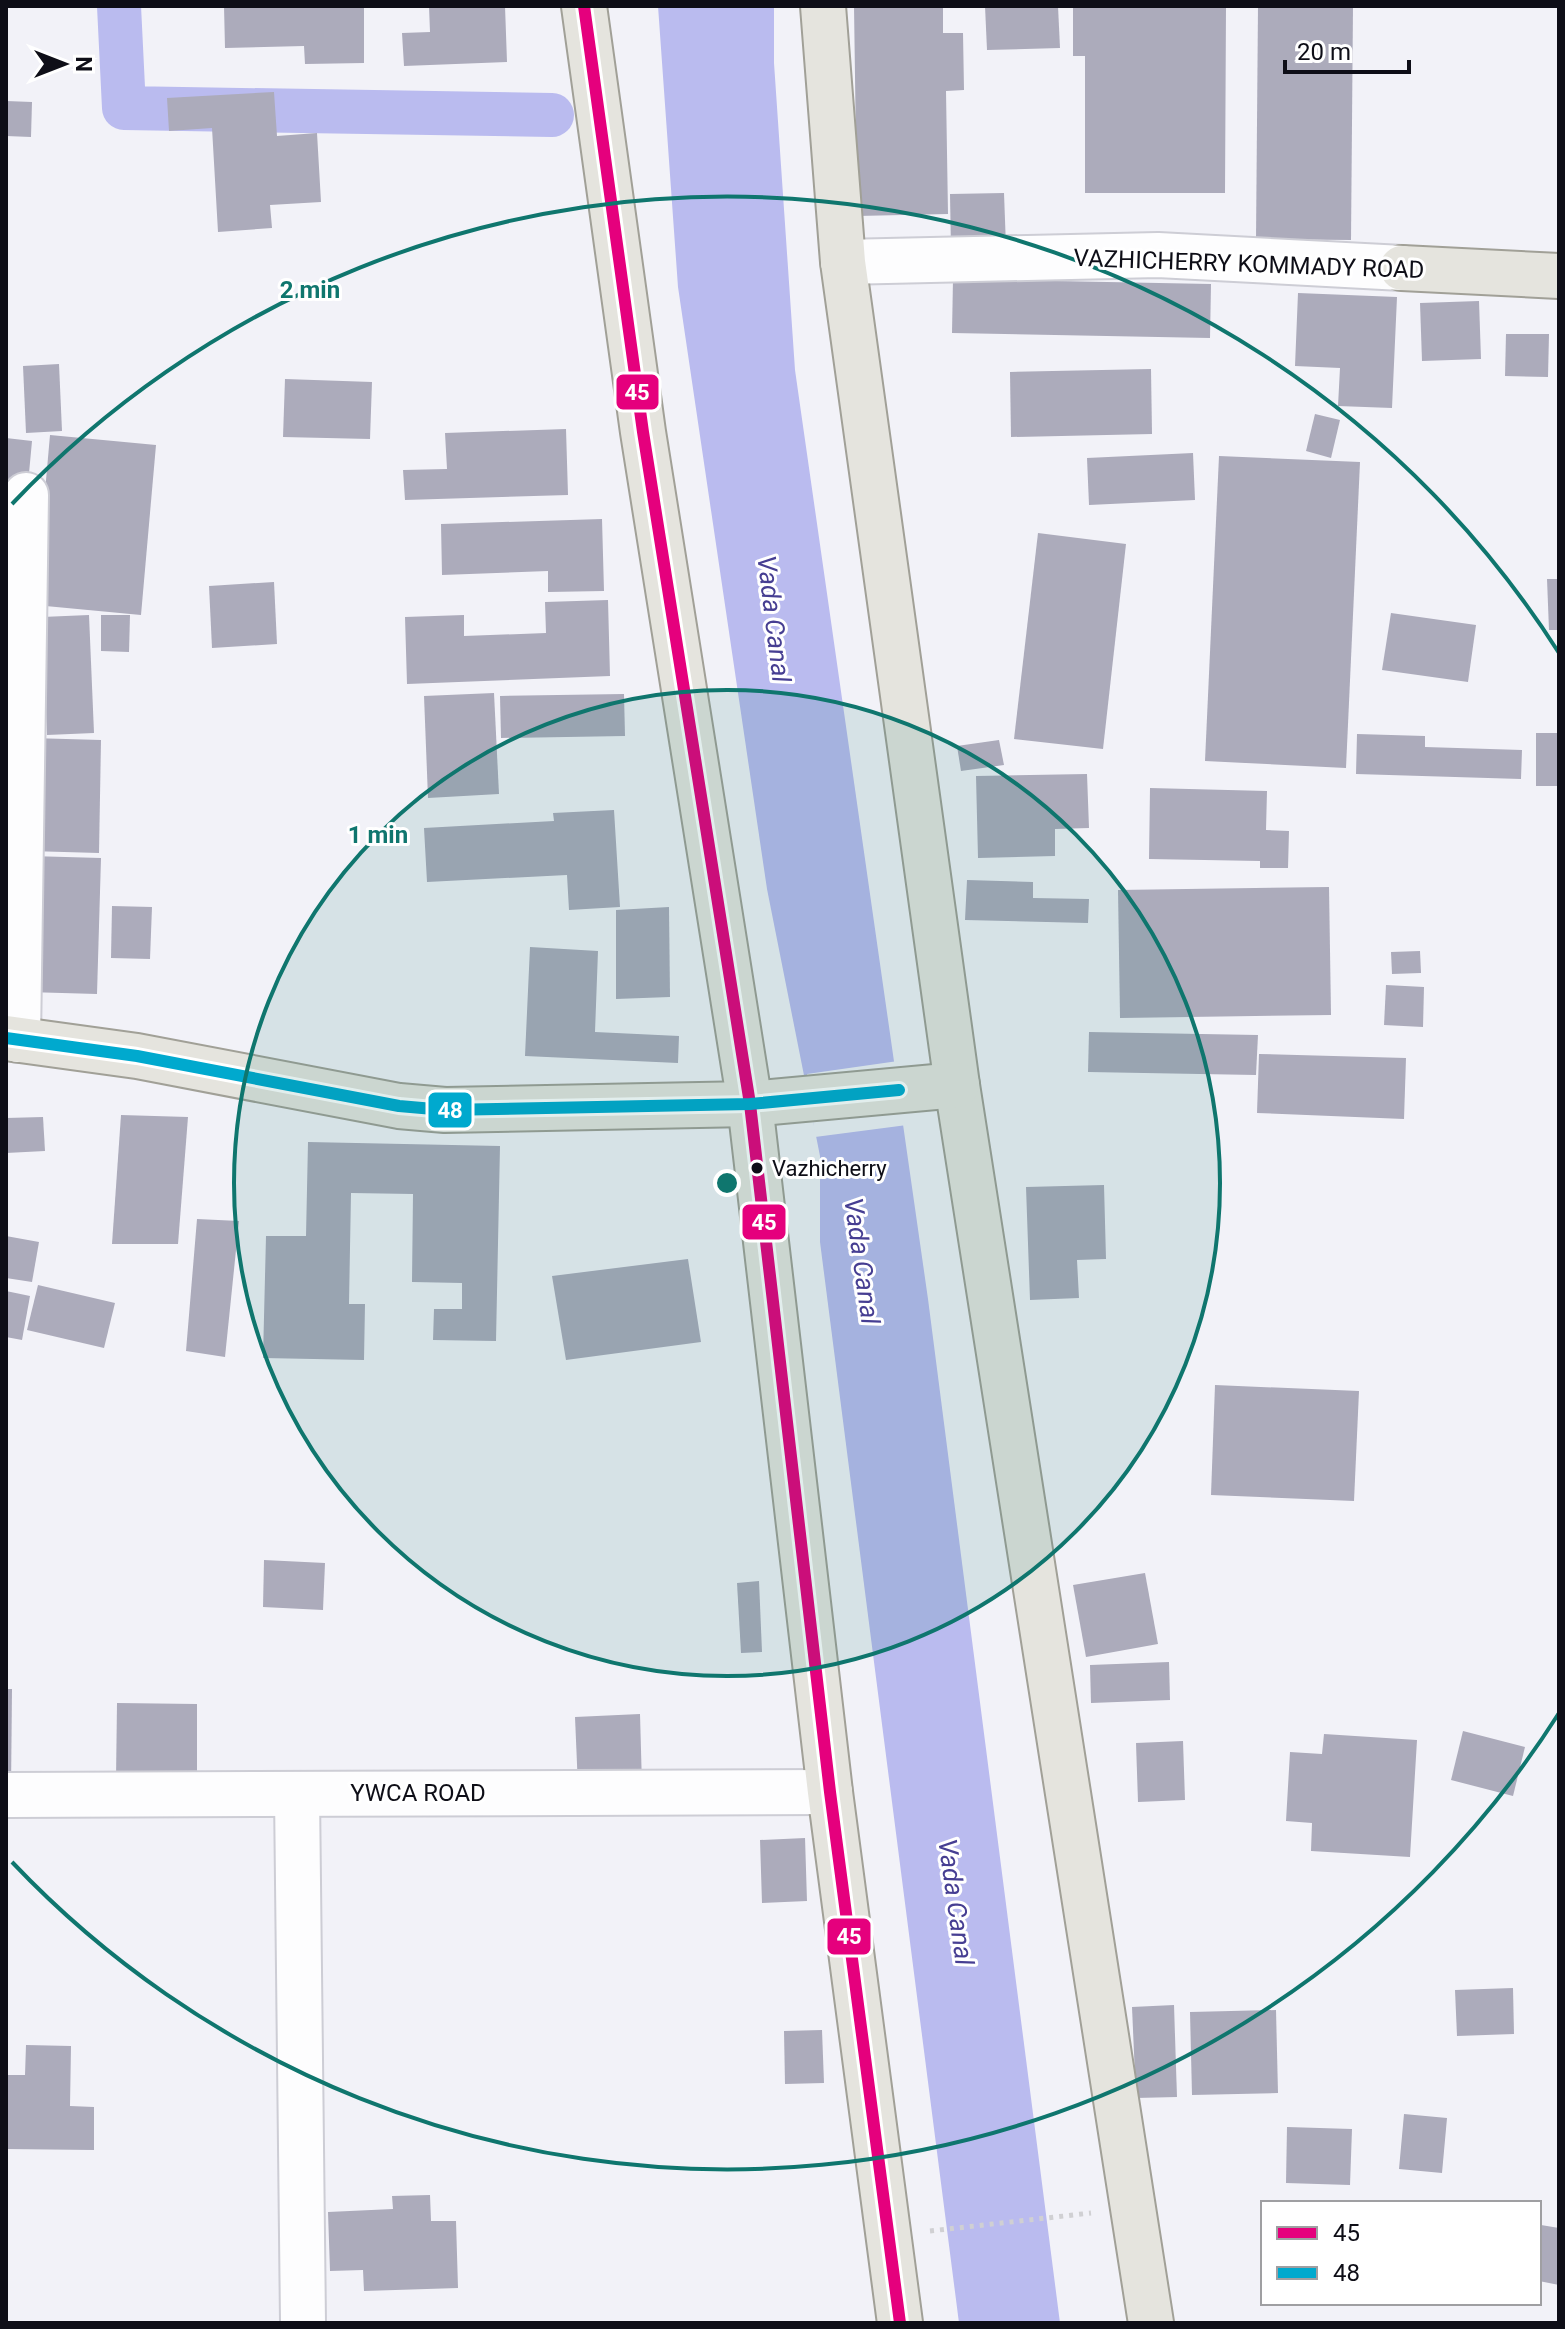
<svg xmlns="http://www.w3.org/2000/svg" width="1565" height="2329" font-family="Roboto,sans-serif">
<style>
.water{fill:#babbef}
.pier{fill:#f2f2f8}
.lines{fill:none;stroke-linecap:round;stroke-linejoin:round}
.canal{stroke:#babbef;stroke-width:44}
.building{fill:#acabbb}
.minor-casing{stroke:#cdcdd5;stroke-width:48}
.major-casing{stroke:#a1a097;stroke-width:48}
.path{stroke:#d0d0d3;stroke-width:5;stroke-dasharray:4 6;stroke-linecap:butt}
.minor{stroke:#fdfdfe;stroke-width:44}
.major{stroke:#e5e4de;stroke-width:44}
.bus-1-casing{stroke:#fff;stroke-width:18}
.bus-2-casing{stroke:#fff;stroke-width:18}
.bus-1{stroke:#e5007d;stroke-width:12}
.bus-2{stroke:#00a9ce;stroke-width:12}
.ring{fill:none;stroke:#0f766e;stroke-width:4}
.bus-dot{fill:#0e0e17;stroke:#fff;stroke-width:3}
.labels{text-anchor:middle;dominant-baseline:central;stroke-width:6;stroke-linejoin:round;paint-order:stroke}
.bus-label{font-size:22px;fill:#0e0e17;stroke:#fff;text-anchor:start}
.street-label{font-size:24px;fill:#0e0e17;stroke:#fff}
.water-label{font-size:26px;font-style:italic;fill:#463e92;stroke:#fff}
.centre{fill:#0f766e;stroke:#fff;stroke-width:4}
.ring-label{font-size:24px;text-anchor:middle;font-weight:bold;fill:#0f766e;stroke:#fff;stroke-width:6;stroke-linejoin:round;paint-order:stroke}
.line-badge{stroke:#fff;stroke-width:3}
.badge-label{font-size:22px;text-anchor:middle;font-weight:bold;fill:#fff}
</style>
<rect width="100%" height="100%" fill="#f2f2f8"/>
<path class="water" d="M658,6H774V63L795,370L928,1299L1060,2323H959L820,1242V1156L767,889L678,287Z"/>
<path class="pier" d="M898,1061L907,1125L815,1137L807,1074Z"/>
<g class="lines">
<path class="canal" d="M119,6L124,108L552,115"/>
</g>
<g class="building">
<path d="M224,6H364V63L305,64L304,46L225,48Z"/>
<path d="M429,6H505L507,62L404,66L402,33L430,32Z"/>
<path d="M854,6H943V33H963L964,90L946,91L948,214L857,216Z"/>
<path d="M985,6H1058L1060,48L987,50Z"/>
<path d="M1073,6H1226L1225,193H1085V56H1073Z"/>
<path d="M1258,6H1353L1351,240L1256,239Z"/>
<path d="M274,92L277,136L317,133L321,202L270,205L272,228L218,232L212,128L169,131L167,98Z"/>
<path d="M6,101L32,102L31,137L6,136Z"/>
<path d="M1004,193L1006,247L951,249L950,194Z"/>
<path d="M953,279L1211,284L1210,338L952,333Z"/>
<path d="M1298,293L1397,297L1392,408L1338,406L1340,368L1295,366Z"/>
<path d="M1479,301L1481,359L1422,361L1420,303Z"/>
<path d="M1506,334H1549L1548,377L1505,376Z"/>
<path d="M59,364L62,431L26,433L23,366Z"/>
<path d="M1151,369L1152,434L1011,437L1010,372Z"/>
<path d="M285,379L372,382L370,439L283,437Z"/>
<path d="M1315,414L1340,420L1331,458L1306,451Z"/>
<path d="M566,429L568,495L405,500L403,470L447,469L445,433Z"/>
<path d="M50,435L156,445L141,615L35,605Z"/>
<path d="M6,438L32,441L28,484L6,482Z"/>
<path d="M1193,453L1195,500L1089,505L1087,458Z"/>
<path d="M1219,456L1360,462L1346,768L1205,761Z"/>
<path d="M602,519L604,591L548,592V571L442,575L441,524Z"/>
<path d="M1038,533L1126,544L1103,749L1014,739Z"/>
<path d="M1547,579H1559V630H1549Z"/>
<path d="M274,582L277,644L212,648L209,586Z"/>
<path d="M608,600L610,676L407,684L405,617L464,615V636L546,633L545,602Z"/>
<path d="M1391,613L1476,625L1468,682L1382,670Z"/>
<path d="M89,615L94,733L47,735L42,617Z"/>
<path d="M101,615H130L129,652L101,651Z"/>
<path d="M494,693L499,794L428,798L424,696Z"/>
<path d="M624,694L625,736L501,738L500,696Z"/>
<rect x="1536" y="733" width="23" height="53"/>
<path d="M1357,734L1425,736V747L1522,750L1521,779L1356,774Z"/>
<path d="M31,738L101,740L99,853L29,851Z"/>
<path d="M999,740L1004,765L961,771L957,746Z"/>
<path d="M1087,774L1089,828L1055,829V856L978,858L976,776Z"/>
<path d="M1150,788L1267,791L1266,830L1289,831L1288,868H1260V861L1149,859Z"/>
<path d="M614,810L620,907L569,910L567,875L427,882L424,828L554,821L553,813Z"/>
<path d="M30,856L101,858L97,994L27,992Z"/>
<path d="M967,880L1033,882V898L1089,899L1088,923L965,920Z"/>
<path d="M1329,887L1331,1015L1120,1018L1118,890Z"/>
<path d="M112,906L152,907L150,959L111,958Z"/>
<path d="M669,907L670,997L616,999V910Z"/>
<path d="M530,947L598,951L595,1032L679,1036L678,1063L525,1056Z"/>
<path d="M1420,951L1421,973L1392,974L1391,952Z"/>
<path d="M1386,985L1424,987L1423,1027L1384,1025Z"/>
<path d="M1089,1032L1258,1035L1256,1075L1088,1072Z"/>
<path d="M1259,1054L1406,1058L1404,1119L1257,1113Z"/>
<path d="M121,1115L188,1117L178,1244H112Z"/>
<path d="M43,1117L45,1151L6,1153V1118Z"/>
<path d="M308,1142L500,1146L496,1341L433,1340L434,1309H462V1283L412,1282L413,1194L351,1193L349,1304H365L364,1360L263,1358L266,1236H306Z"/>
<path d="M1104,1185L1106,1259L1077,1260L1079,1298L1030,1300L1026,1187Z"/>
<path d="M197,1219L239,1221L225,1357L186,1351Z"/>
<path d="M6,1236L39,1242L32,1282L6,1278Z"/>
<path d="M688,1259L701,1342L566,1360L552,1276Z"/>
<path d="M38,1285L115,1303L104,1348L27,1330Z"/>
<path d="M6,1291L30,1296L22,1340L6,1337Z"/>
<path d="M1215,1385L1359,1391L1354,1501L1211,1495Z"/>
<path d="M264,1560L325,1563L323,1610L263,1607Z"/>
<path d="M1145,1573L1158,1644L1086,1657L1073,1585Z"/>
<path d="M759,1581L762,1652L741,1653L737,1583Z"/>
<path d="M1169,1662L1170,1700L1091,1703L1090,1665Z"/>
<path d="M6,1689H12L11,1790H6Z"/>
<path d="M117,1703L197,1704V1780L116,1779Z"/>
<path d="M640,1714L642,1785L578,1787L575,1717Z"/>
<path d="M1463,1731L1525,1747L1513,1796L1451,1780Z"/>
<path d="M1324,1734L1417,1740L1410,1857L1311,1851L1312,1823L1286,1821L1290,1752L1322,1754Z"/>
<path d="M1183,1741L1185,1800L1138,1802L1136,1743Z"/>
<path d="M805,1838L807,1901L762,1903L760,1840Z"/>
<path d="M1513,1988L1514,2034L1457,2036L1455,1990Z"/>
<path d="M1174,2005L1177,2097L1136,2098L1132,2007Z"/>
<path d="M1276,2010L1278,2093L1192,2095L1190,2012Z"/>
<path d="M822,2030L824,2083L785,2084L784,2031Z"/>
<path d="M26,2045L71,2046L70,2106L94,2107V2150L6,2149V2075H25Z"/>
<path d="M1404,2114L1447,2118L1442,2173L1399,2169Z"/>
<path d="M1287,2127L1352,2129L1350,2185L1286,2183Z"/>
<path d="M430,2195L431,2221H456L458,2288L364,2291L363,2270L330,2271L328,2212L393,2209L392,2196Z"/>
<path d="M1541,2225L1559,2228V2285L1539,2281V2237Z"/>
</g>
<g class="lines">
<g class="minor-casing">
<g id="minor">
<path d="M843,262L1158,255L1402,268"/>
<path d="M18,1040L26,495"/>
<path d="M297,1794L303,2323"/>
<path d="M6,1795L830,1792"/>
</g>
</g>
<g class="major-casing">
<g id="major">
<path d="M584,6L643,432L750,1104L830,1792L900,2323"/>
<path d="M823,6L843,262L957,1085L1151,2323"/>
<path d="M1402,268L1559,276"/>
<path d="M6,1038L137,1056L399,1106L445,1110L750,1104L957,1085"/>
</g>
</g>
<path class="path" d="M930,2231L1091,2213"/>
<use href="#minor" class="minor"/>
<use href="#major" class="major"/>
<g class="bus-1-casing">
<path id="bus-1" d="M584,6L643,432L750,1104L830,1792L900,2323"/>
</g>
<g class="bus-2-casing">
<path id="bus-2" d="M6,1038L137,1056L399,1106L445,1110L750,1104L899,1090"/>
</g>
<use href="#bus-1" class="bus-1"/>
<use href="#bus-2" class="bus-2"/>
</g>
<circle cx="727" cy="1183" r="493" fill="#0f766e" fill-opacity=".12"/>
<g class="ring">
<circle cx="727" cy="1183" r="493"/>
<path d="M1559 1713A986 986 0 0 1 12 1862M12 504A986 986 0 0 1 1559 653"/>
</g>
<circle class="bus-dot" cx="757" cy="1168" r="7"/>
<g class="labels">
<g class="bus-label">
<text x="772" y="1168">Vazhicherry</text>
</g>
<g class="street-label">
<text transform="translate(1249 264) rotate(2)">VAZHICHERRY KOMMADY ROAD</text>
<text x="418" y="1793">YWCA ROAD</text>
</g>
<g class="water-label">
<text transform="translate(774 619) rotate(83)">Vada Canal</text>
<text transform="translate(862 1261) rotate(82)">Vada Canal</text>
<text transform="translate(956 1902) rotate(82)">Vada Canal</text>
</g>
</g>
<circle cx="727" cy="1183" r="12" class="centre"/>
<g class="ring-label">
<text x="310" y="298">2 min</text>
<text x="378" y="843">1 min</text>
</g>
<g class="line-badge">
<rect x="615" y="373" width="45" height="38" rx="8" fill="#e5007d"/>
<rect x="427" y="1091" width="46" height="38" rx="8" fill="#00a9ce"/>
<rect x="741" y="1203" width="46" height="38" rx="8" fill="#e5007d"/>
<rect x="826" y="1917" width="46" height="39" rx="8" fill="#e5007d"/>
</g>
<g class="badge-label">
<text x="637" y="400">45</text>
<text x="450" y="1118">48</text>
<text x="764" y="1230">45</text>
<text x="849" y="1944">45</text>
</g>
<rect width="1565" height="2329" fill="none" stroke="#0e0e17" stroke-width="16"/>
<rect x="1261" y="2201" width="280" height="104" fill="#ffffff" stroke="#9f9fa2" stroke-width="2"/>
<rect x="1277" y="2227" width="40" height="12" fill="#e5007d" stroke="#9f9fa2" stroke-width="2"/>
<text x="1333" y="2241" font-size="24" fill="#0e0e17">45</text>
<rect x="1277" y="2267" width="40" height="12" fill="#00a9ce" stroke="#9f9fa2" stroke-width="2"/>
<text x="1333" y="2281" font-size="24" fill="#0e0e17">48</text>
<g transform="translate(64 64) rotate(90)" stroke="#ffffff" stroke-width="6" paint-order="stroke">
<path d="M0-6L14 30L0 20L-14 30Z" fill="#0e0e17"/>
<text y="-12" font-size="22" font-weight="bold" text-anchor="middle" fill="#0e0e17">N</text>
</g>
<path d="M1285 60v12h124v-12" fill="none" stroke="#0e0e17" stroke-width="4"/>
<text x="1297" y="60" font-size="24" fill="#0e0e17" stroke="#ffffff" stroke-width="6" paint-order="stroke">20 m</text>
</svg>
